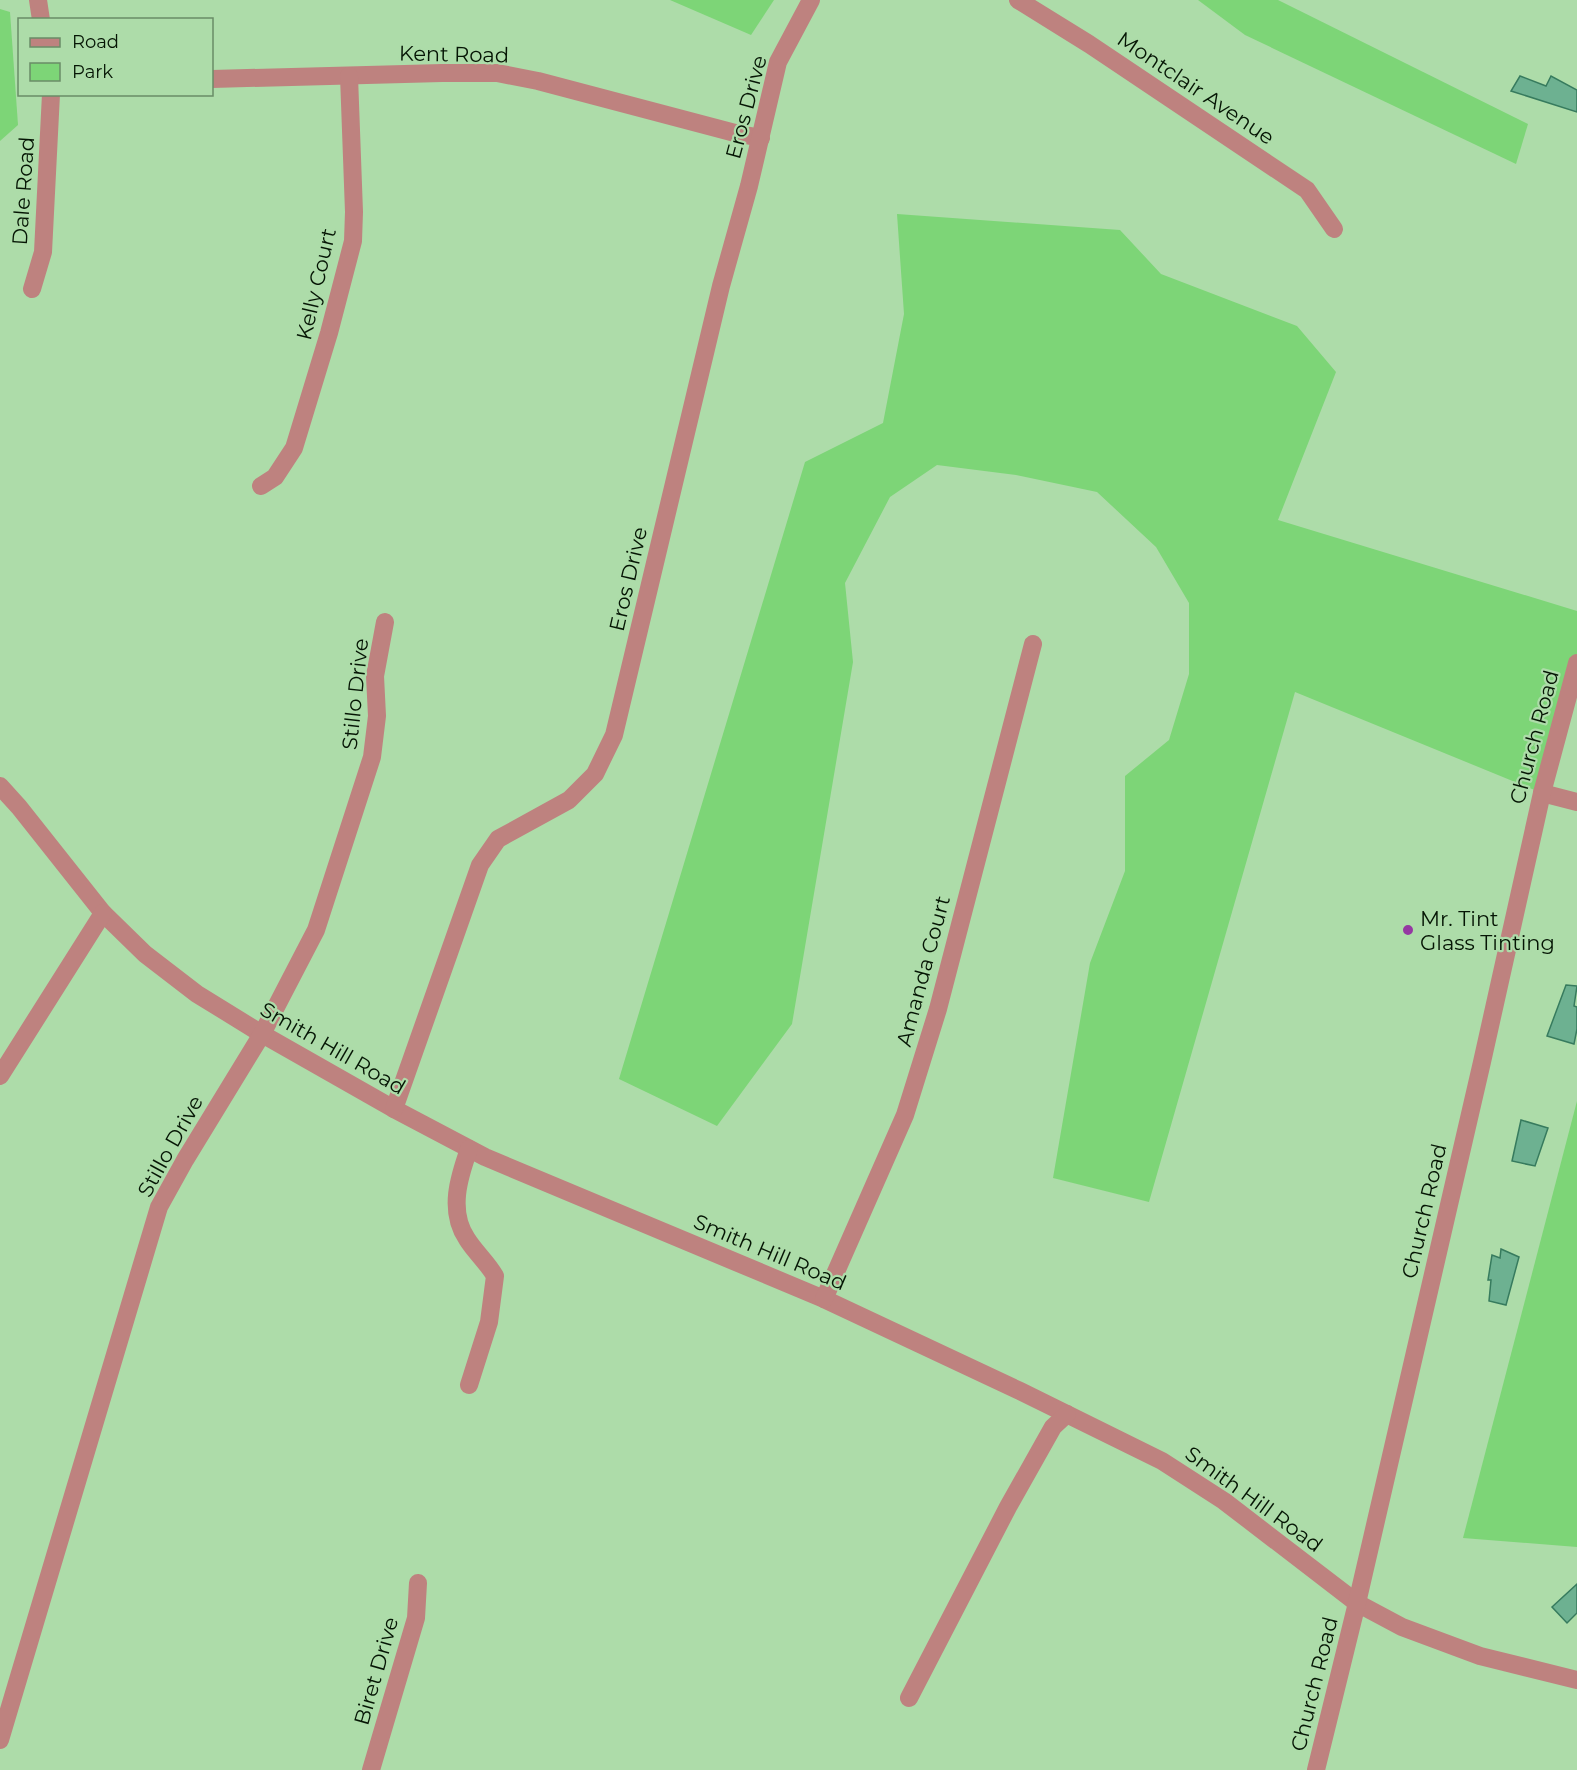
<svg xmlns="http://www.w3.org/2000/svg" width="1577" height="1770" font-family="Montserrat,sans-serif">
<style>
.green{fill:#7dd577}
.building{fill:#6db191;stroke:#377b5e;stroke-width:1.5}
.lines{fill:none;stroke-linecap:round;stroke-linejoin:round}
.minor{stroke:#be827f;stroke-width:18}
.poi-dot{fill:#9538a2;stroke:#addca9;stroke-width:2}
.labels{text-anchor:middle;dominant-baseline:central;stroke-width:4.5;stroke-linejoin:round;paint-order:stroke}
.street-label{font-size:21px;fill:#051504;stroke:#addca9}
.poi-label{font-size:21px;fill:#051504;stroke:#addca9;text-anchor:start}
</style>
<rect width="100%" height="100%" fill="#addca9"/>
<g class="green">
<path d="M670,0H774L751,35Z"/>
<path d="M1198,0H1278L1528,124L1516,164L1245,35Z"/>
<path d="M0,9L10,12L18,125L0,141Z"/>
<path d="M897,214L1120,230L1161,274L1297,326L1336,372L1278,520L1577,611V654L1542,793L1295,692L1149,1202L1053,1178L1090,963L1125,871V776L1169,740L1189,674V603L1156,547L1097,492L1016,475L937,465L890,497L845,583L853,662L792,1024L717,1126L619,1079L805,462L883,423L904,314Z"/>
<path d="M1577,1101V1547L1463,1538Z"/>
</g>
<g class="building">
<path d="M1520,76L1546,86L1551,76L1577,90V112L1511,91Z"/>
<path d="M1566,985L1577,986L1574,1006L1577,1007V1029L1574,1044L1547,1036Z"/>
<path d="M1521,1120L1548,1128L1535,1166L1512,1161Z"/>
<path d="M1501,1249L1519,1257L1506,1305L1489,1301L1491,1280H1488L1492,1255L1500,1258Z"/>
<path d="M1577,1584V1613L1567,1623L1552,1607Z"/>
</g>
<g class="lines">
<g class="minor">
<path d="M38,0L41,20"/>
<path d="M1018,0L1089,44L1307,190L1334,229"/>
<path d="M212,79L442,73H497L538,81L735,133L761,138"/>
<path d="M32,289L43,252L51,94"/>
<path d="M261,486L275,477L294,448L329,333L353,241L354,212L349,76"/>
<path d="M0,786L19,807L103,913L145,954L197,994L262,1034L394,1109L485,1157L824,1299L1020,1391L1162,1461L1224,1501L1357,1603L1402,1627L1480,1656L1577,1680"/>
<path d="M1542,793L1577,802"/>
<path d="M0,1076L103,913"/>
<path d="M394,1109L480,865L498,839L569,800L595,774L614,735L721,286L749,186L778,62L811,0"/>
<path d="M824,1299L905,1115L938,1009L1033,644"/>
<path d="M469,1385L489,1322L495,1276C487,1262 475,1252 467,1239C448,1211 459,1177 469,1149"/>
<path d="M909,1698L1008,1507L1053,1427L1067,1414"/>
<path d="M0,1740L159,1207L185,1160L262,1034L316,930L372,757L377,716L375,676L385,622"/>
<path d="M371,1770L416,1618L418,1583"/>
<path d="M1316,1770L1357,1603L1482,1062L1542,793L1577,663"/>
</g>
</g>
<circle class="poi-dot" cx="1408" cy="930" r="6"/>
<g class="labels">
<g class="street-label">
<text transform="translate(454 54) rotate(1)">Kent Road</text>
<text transform="translate(1196 88) rotate(34)">Montclair Avenue</text>
<text transform="translate(746 107) rotate(-75)">Eros Drive</text>
<text transform="translate(23 191) rotate(-86)">Dale Road</text>
<text transform="translate(316 284) rotate(-77)">Kelly Court</text>
<text transform="translate(628 579) rotate(-77)">Eros Drive</text>
<text transform="translate(355 694) rotate(-84)">Stillo Drive</text>
<text transform="translate(1534 737) rotate(-75)">Church Road</text>
<text transform="translate(923 971) rotate(-75)">Amanda Court</text>
<text transform="translate(333 1048) rotate(30)">Smith Hill Road</text>
<text transform="translate(170 1146) rotate(-61)">Stillo Drive</text>
<text transform="translate(1424 1211) rotate(-77)">Church Road</text>
<text transform="translate(770 1252) rotate(23)">Smith Hill Road</text>
<text transform="translate(1254 1499) rotate(36)">Smith Hill Road</text>
<text transform="translate(376 1671) rotate(-74)">Biret Drive</text>
<text transform="translate(1314 1684) rotate(-76)">Church Road</text>
</g>
<g class="poi-label">
<text x="1420" y="918">Mr. Tint<tspan x="1420" dy="24">Glass Tinting</tspan></text>
</g>
</g>
<rect x="18" y="18" width="195" height="78" fill="#addca9" stroke="#6a8c67" stroke-width="1.5"/>
<rect x="30" y="38" width="30" height="9" fill="#be827f" stroke="#6a8c67" stroke-width="1.5"/>
<text x="72" y="48" font-size="18" fill="#051504">Road</text>
<rect x="30" y="63" width="30" height="18" fill="#7dd577" stroke="#6a8c67" stroke-width="1.5"/>
<text x="72" y="78" font-size="18" fill="#051504">Park</text>
</svg>
